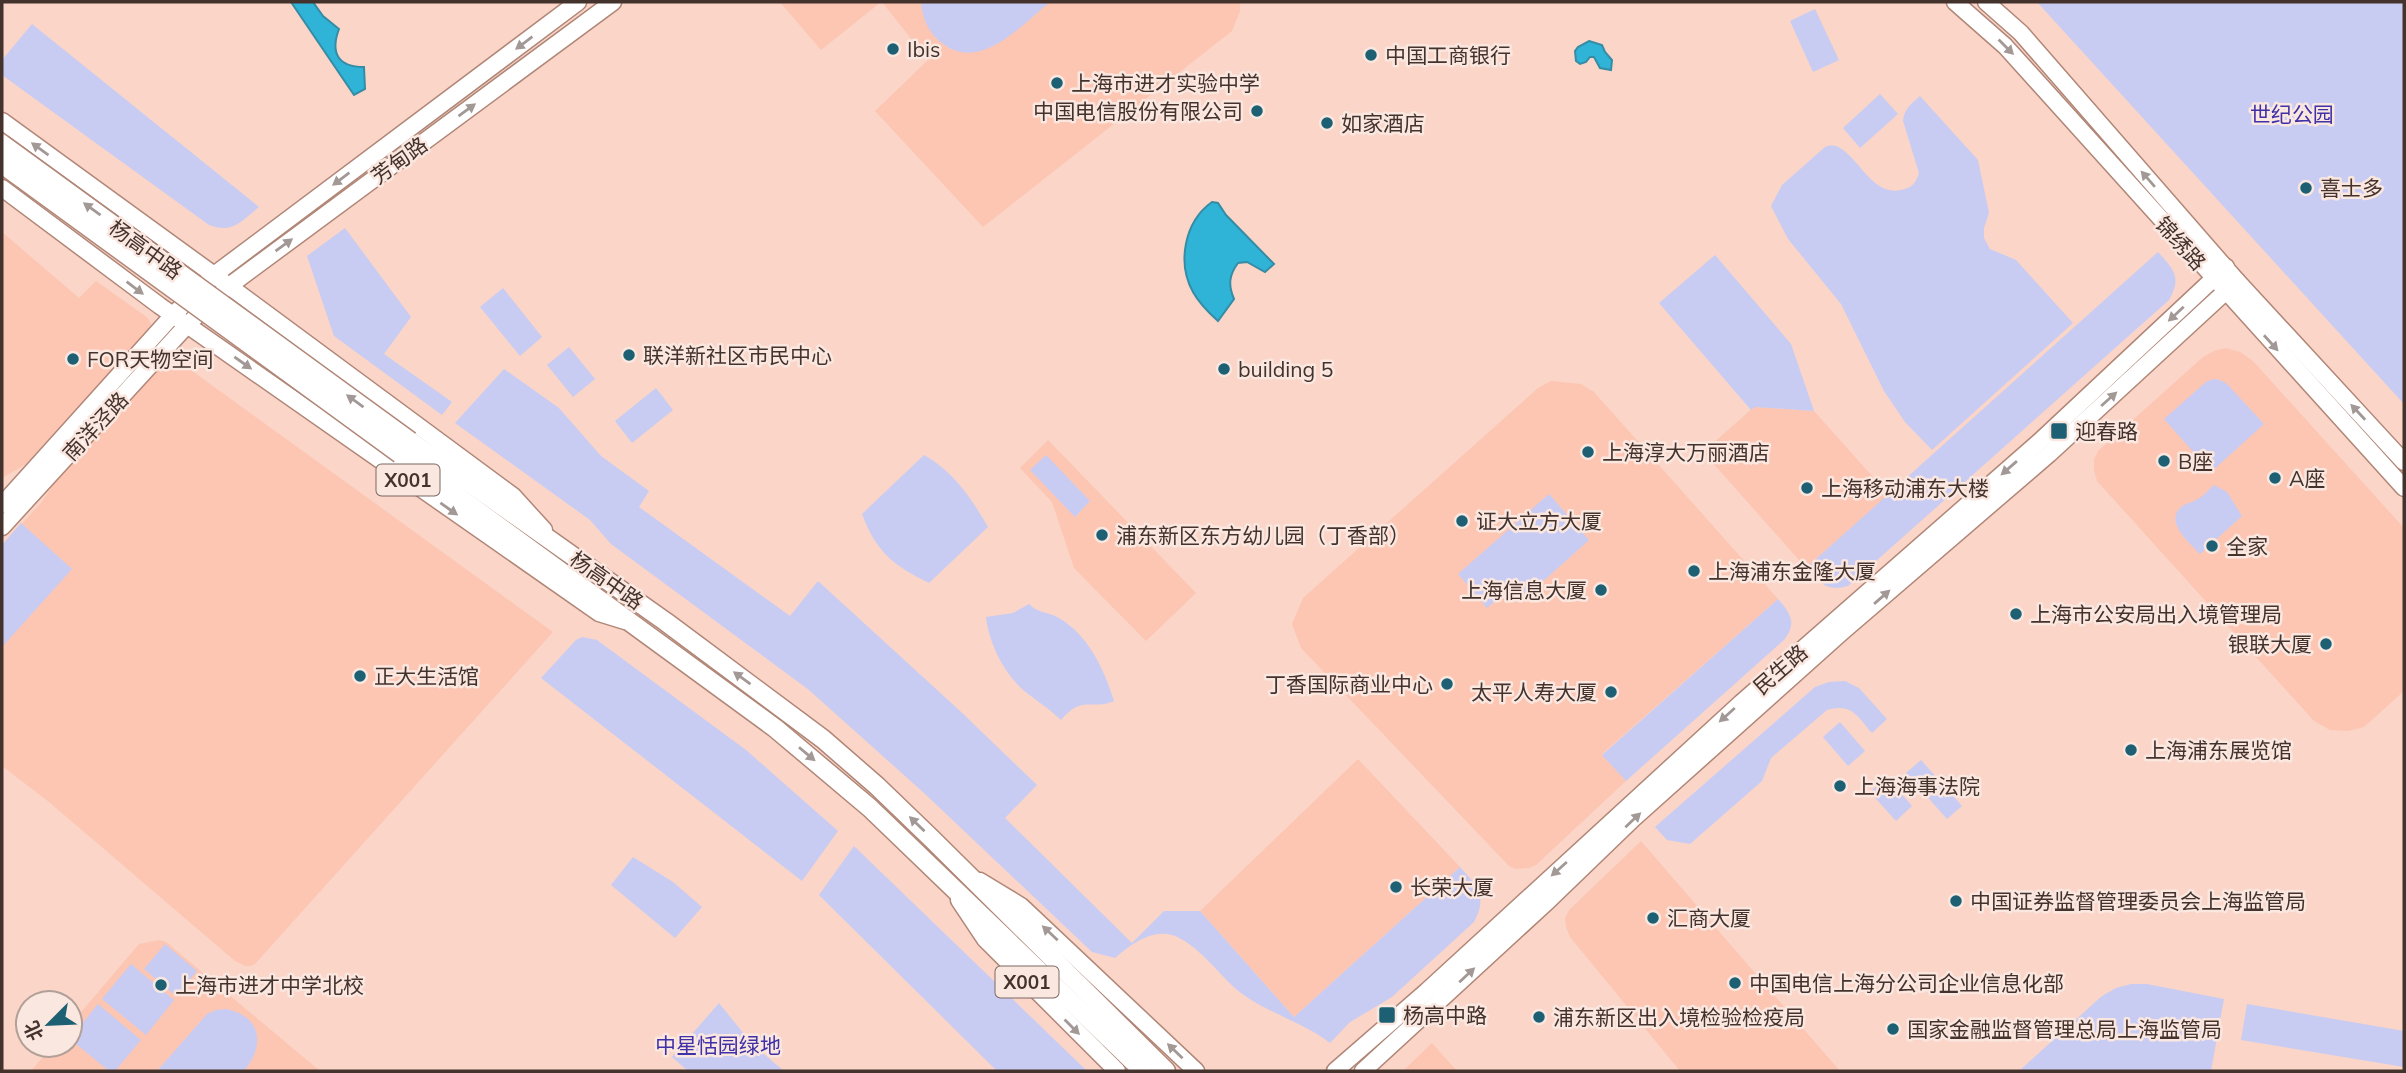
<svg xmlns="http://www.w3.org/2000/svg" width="2406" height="1073" font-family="Mulish,'Noto Sans SC',sans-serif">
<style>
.built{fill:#fcc6b3}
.green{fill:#c8ccf3}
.water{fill:#2fb3d7;stroke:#358ca4;stroke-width:2}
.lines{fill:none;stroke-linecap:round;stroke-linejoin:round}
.major-casing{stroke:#b08677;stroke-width:19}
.highway-casing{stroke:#b08677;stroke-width:21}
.major{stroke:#fff;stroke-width:16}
.highway{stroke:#fff;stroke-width:18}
.highway-bridge-casing{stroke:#b08677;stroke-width:21;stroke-linecap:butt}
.highway-bridge{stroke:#fff;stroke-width:18}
.oneway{fill:#a29896}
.poi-dot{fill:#1d6073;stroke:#fae7e0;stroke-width:2.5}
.labels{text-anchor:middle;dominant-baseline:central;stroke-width:5;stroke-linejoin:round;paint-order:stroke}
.shield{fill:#fae7e0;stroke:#7b6862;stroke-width:2}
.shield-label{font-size:19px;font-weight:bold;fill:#44322c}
.poi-label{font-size:21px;fill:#44322c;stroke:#fae7e0;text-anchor:start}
.park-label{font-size:21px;fill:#4031a7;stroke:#fae7e0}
.street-label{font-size:21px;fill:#44322c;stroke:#fae7e0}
</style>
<rect width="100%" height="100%" fill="#fad5c8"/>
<g class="built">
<path d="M780,2H881L821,50Z"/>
<path d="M882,2H1240V11L1232,31L983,227L875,111L928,60Z"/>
<path d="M2,232L79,298L96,281L148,318L152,326L26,464L2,478Z"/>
<path d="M2226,348L2240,352L2253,361L2404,528V691L2364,727L2348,731L2330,730L2314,721L2097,481L2094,470V459L2098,451L2203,357L2214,351Z"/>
<path d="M172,364L188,368L553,632L255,964L250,966H245L235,961L49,802L2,766V545L41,503L60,474L153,373Z"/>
<path d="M1551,381L1581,384L1594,392L1778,599L1602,754L1626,781L1536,865L1529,868L1515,869L1509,866L1301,648L1292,624L1303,598L1538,388Z"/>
<path d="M1754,407L1814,411L1889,495L1806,568L1703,452Z"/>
<path d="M1048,440L1196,593L1146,641L1074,568L1052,502L1020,468Z"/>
<path d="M1358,759L1460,867L1294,1017L1200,911Z"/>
<path d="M1641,841L1761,980L1840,1071H1680L1570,937L1566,927L1565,918L1569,910Z"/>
<path d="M159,940L166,942L320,1071H31L53,1045H70V1025L139,944Z"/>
<path d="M1432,1043L1457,1071H1403Z"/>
</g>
<g class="green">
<path d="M921,2H1050C1021,25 982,72 943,44C929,34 922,18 921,2Z"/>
<path d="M2037,2H2404V404Z"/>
<path d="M1815,9L1839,60L1813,72L1790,21Z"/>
<path d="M32,24L259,207C241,221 233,234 209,225L2,75V60Z"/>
<path d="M1880,94L1898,114L1860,148L1843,128Z"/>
<path d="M1920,96L1978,160L1989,213L1984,228V238L1990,249L2016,260L2073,323L1932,450L1905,422L1884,391L1841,304L1788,239L1771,206L1782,185L1825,147C1831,145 1835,145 1840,148C1860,160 1873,196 1901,190C1912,188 1916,183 1919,173L1903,121C1904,109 1911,104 1920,96Z"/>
<path d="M345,228L411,317L384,354L452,402L442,415L334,336L307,256Z"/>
<path d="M2158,252C2174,270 2182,277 2169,300L1848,586C1828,592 1819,583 1806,568Z"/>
<path d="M1715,255L1791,344L1814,411L1755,407L1751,410L1659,303Z"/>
<path d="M503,288L542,337L520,356L480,307Z"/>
<path d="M569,347L595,379L573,397L547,365Z"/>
<path d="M504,369L559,408L601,456L649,491L639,507L790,616L818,581L959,710L1037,785L1005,818L1132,943L1164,911H1200L1294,1017L1460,867C1477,886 1488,896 1474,922L1392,997L1350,1022L1330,1043C1303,1022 1269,1014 1241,993C1220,977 1198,943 1172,935C1151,929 1130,945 1115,958L1092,952L924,793L809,690L611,544L590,520L455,423Z"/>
<path d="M2213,379L2220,380L2227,384L2264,424L2211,472L2164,419L2206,382Z"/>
<path d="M656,388L673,410L632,443L615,421Z"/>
<path d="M924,455C954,472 971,498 988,527L929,583C894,566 876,552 862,514Z"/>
<path d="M1046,455L1090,501L1075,517L1030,470Z"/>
<path d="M2214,485L2227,492L2242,516L2200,554C2190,543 2164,522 2181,507C2186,503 2191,503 2196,500C2203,497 2208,490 2214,485Z"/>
<path d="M1549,494L1589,540L1519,603L1508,590L1487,608L1458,574Z"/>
<path d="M21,523L72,569L2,647V545Z"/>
<path d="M1778,599C1791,614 1797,623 1784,640L1626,781L1602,755Z"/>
<path d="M1029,604C1037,613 1049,612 1059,618C1089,636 1104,669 1114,701C1091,711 1083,694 1061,720C1049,708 1035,700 1022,689C1003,671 989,643 986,617L1013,613Z"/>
<path d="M582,637L597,640L746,750L838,831L802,881L541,678L576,640Z"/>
<path d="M1845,681L1859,688L1887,719L1872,733C1857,716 1852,703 1827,710L1771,758L1762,781L1690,844L1667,840L1655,827L1815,687L1829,682Z"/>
<path d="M1840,722L1865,751L1848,766L1823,737Z"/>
<path d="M1921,760L1962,806L1947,819L1906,773Z"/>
<path d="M1887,777L1912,806L1896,821L1870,792Z"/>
<path d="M854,846L1087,1071H997L819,895Z"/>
<path d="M633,857L673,882L702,907L675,938L611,885Z"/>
<path d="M165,944L197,971L176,996L144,969Z"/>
<path d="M131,964L174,1000L146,1035L102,999Z"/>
<path d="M2131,984H2147L2224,999L2211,1071H2019L2102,996L2116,988Z"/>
<path d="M719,1003L753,1045L784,1071H688L672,1057Z"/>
<path d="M98,1004L141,1040L115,1071H109L70,1039Z"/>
<path d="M2247,1004L2404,1031V1067L2241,1040Z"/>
<path d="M227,1009C262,1017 265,1046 244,1071H157L207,1014L216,1010Z"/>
</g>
<g class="water">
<path d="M291,2H313L323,16L339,29C330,53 338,67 364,67L365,89L354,95Z"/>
<path d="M1589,41L1602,45L1605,52L1612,60L1611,70L1600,68L1594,57H1590L1586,62L1580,64L1576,61L1575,51L1578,47Z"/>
<path d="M1212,202L1218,203L1226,215L1274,264L1265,272L1247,262L1238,263C1229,275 1228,285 1234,299L1218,321C1209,313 1199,303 1193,292C1177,263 1184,222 1212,202Z"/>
</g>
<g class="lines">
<g class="major-casing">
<g id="major">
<path d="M1955,2L2005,46L2404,488"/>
<path d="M1986,2L2021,33L2237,281L2404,462"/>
<path d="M2,121L214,275L513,496L544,530"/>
<path d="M2,188L160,306L599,613L625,621"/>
<path d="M2,505L173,315L214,275L578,2"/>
<path d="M2,527L188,324L229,286L613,2"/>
<path d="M980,881L1021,906L1196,1071"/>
<path d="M959,900L985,939L1117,1071"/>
<path d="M1335,1071L1427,991L1741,703L2039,442L2226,267"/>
<path d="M1363,1071L1549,900L1634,818L1842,632L2049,454L2237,281"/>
</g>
</g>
<g class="highway-casing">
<g id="highway">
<path d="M410,441L666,622L823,739L877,786L932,839L1166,1071"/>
<path d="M400,454L775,728L870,808L1143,1071"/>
</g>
</g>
<use href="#major" class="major"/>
<use href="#highway" class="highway"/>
<g class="highway-bridge-casing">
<g id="highway-bridge">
<path d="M2,144L410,441"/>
<path d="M2,164L400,454"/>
</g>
</g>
<use href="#highway-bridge" class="highway-bridge"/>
</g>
<defs><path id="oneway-solid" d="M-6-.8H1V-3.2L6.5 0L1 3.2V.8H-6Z" transform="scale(1.75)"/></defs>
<g class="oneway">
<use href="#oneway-solid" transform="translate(524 43) rotate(143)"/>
<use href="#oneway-solid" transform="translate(2006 47) rotate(45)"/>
<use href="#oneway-solid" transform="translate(467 110) rotate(-36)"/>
<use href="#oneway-solid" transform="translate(40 149) rotate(-144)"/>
<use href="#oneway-solid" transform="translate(341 179) rotate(143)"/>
<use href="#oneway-solid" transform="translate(2148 179) rotate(-131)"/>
<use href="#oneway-solid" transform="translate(92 209) rotate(-144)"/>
<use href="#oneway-solid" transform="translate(284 245) rotate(-36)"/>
<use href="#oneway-solid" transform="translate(135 288) rotate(37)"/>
<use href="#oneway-solid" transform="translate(2176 314) rotate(137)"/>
<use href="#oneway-solid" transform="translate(2271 343) rotate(48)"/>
<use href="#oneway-solid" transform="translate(243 363) rotate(35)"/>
<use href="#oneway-solid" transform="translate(2109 399) rotate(-42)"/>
<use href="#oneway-solid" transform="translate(355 401) rotate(-144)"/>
<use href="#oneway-solid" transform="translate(2358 412) rotate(-133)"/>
<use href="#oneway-solid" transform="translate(2009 468) rotate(139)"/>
<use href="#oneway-solid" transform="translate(449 509) rotate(35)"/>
<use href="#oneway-solid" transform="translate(1882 597) rotate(-41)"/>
<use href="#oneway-solid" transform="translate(742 678) rotate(-144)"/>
<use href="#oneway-solid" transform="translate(1727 715) rotate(138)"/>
<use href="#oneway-solid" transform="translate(807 754) rotate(40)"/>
<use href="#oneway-solid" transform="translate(1633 820) rotate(-43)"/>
<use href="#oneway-solid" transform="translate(917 824) rotate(-136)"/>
<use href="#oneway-solid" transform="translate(1559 869) rotate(138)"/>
<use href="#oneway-solid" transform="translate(1050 933) rotate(-137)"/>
<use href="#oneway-solid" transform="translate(1467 975) rotate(-43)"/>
<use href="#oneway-solid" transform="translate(1072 1027) rotate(45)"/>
<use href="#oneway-solid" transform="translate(1175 1051) rotate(-136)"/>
</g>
<g class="poi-dot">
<circle cx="893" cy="49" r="7"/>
<circle cx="1371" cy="55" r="7"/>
<circle cx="1057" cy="83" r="7"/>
<circle cx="1257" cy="111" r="7"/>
<circle cx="1327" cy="123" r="7"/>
<circle cx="2306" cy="188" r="7"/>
<circle cx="629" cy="355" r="7"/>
<circle cx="73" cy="359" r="7"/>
<circle cx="1224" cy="369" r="7"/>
<rect x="2050" y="422" width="18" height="18" rx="3.5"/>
<circle cx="1588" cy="452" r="7"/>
<circle cx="2164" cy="461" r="7"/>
<circle cx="2275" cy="478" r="7"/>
<circle cx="1807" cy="488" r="7"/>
<circle cx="1462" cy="521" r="7"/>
<circle cx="1102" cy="535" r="7"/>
<circle cx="2212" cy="546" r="7"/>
<circle cx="1694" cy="571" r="7"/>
<circle cx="1601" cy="590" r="7"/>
<circle cx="2016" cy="614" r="7"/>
<circle cx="2326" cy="644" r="7"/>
<circle cx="360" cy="676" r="7"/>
<circle cx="1447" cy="684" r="7"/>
<circle cx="1611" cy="692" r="7"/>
<circle cx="2131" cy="750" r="7"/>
<circle cx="1840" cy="786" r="7"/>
<circle cx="1396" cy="887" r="7"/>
<circle cx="1956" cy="901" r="7"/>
<circle cx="1653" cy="918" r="7"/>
<circle cx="1735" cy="983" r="7"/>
<circle cx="161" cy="985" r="7"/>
<rect x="1378" y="1006" width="18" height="18" rx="3.5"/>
<circle cx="1539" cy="1017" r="7"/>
<circle cx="1893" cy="1029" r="7"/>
</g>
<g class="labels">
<g class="shield">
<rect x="376.5" y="464.5" width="63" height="31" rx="5"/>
<rect x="995.5" y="966.5" width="63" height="31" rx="5"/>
</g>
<g class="shield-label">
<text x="408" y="480">X001</text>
<text x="1027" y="982">X001</text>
</g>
<g class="poi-label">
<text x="907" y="49">Ibis</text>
<text x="1385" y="55">中国工商银行</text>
<text x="1071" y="83">上海市进才实验中学</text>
<text x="1243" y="111" text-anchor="end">中国电信股份有限公司</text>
<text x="1341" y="123">如家酒店</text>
<text x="2320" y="188">喜士多</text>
<text x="643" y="355">联洋新社区市民中心</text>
<text x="87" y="359">FOR天物空间</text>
<text x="1238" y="369">building 5</text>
<text x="2075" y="431">迎春路</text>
<text x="1602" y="452">上海淳大万丽酒店</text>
<text x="2178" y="461">B座</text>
<text x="2289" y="478">A座</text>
<text x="1821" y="488">上海移动浦东大楼</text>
<text x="1476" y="521">证大立方大厦</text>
<text x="1116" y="535">浦东新区东方幼儿园（丁香部）</text>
<text x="2226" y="546">全家</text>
<text x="1708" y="571">上海浦东金隆大厦</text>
<text x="1587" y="590" text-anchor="end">上海信息大厦</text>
<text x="2030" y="614">上海市公安局出入境管理局</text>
<text x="2312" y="644" text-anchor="end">银联大厦</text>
<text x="374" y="676">正大生活馆</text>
<text x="1433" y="684" text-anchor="end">丁香国际商业中心</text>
<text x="1597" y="692" text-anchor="end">太平人寿大厦</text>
<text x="2145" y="750">上海浦东展览馆</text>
<text x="1854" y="786">上海海事法院</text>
<text x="1410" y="887">长荣大厦</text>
<text x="1970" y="901">中国证券监督管理委员会上海监管局</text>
<text x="1667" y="918">汇商大厦</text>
<text x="1749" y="983">中国电信上海分公司企业信息化部</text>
<text x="175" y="985">上海市进才中学北校</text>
<text x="1403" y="1015">杨高中路</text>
<text x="1553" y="1017">浦东新区出入境检验检疫局</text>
<text x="1907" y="1029">国家金融监督管理总局上海监管局</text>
</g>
<g class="park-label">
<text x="2292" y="114">世纪公园</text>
<text x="718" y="1045">中星恬园绿地</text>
</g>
<g class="street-label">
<text transform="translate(399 160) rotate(-36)">芳甸路</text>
<text transform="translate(2181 243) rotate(48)">锦绣路</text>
<text transform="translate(146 249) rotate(36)">杨高中路</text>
<text transform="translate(95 426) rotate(-47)">南洋泾路</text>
<text transform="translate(607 580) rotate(35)">杨高中路</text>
<text transform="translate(1780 669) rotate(-41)">民生路</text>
</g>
</g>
<rect width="2406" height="1073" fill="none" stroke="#44322c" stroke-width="7"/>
<g transform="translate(49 1024) rotate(246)"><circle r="33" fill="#fae7e0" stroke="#b19f98" stroke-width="2"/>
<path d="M0-5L12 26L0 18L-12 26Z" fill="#1d6073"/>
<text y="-10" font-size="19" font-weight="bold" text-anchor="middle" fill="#44322c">北</text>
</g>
</svg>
